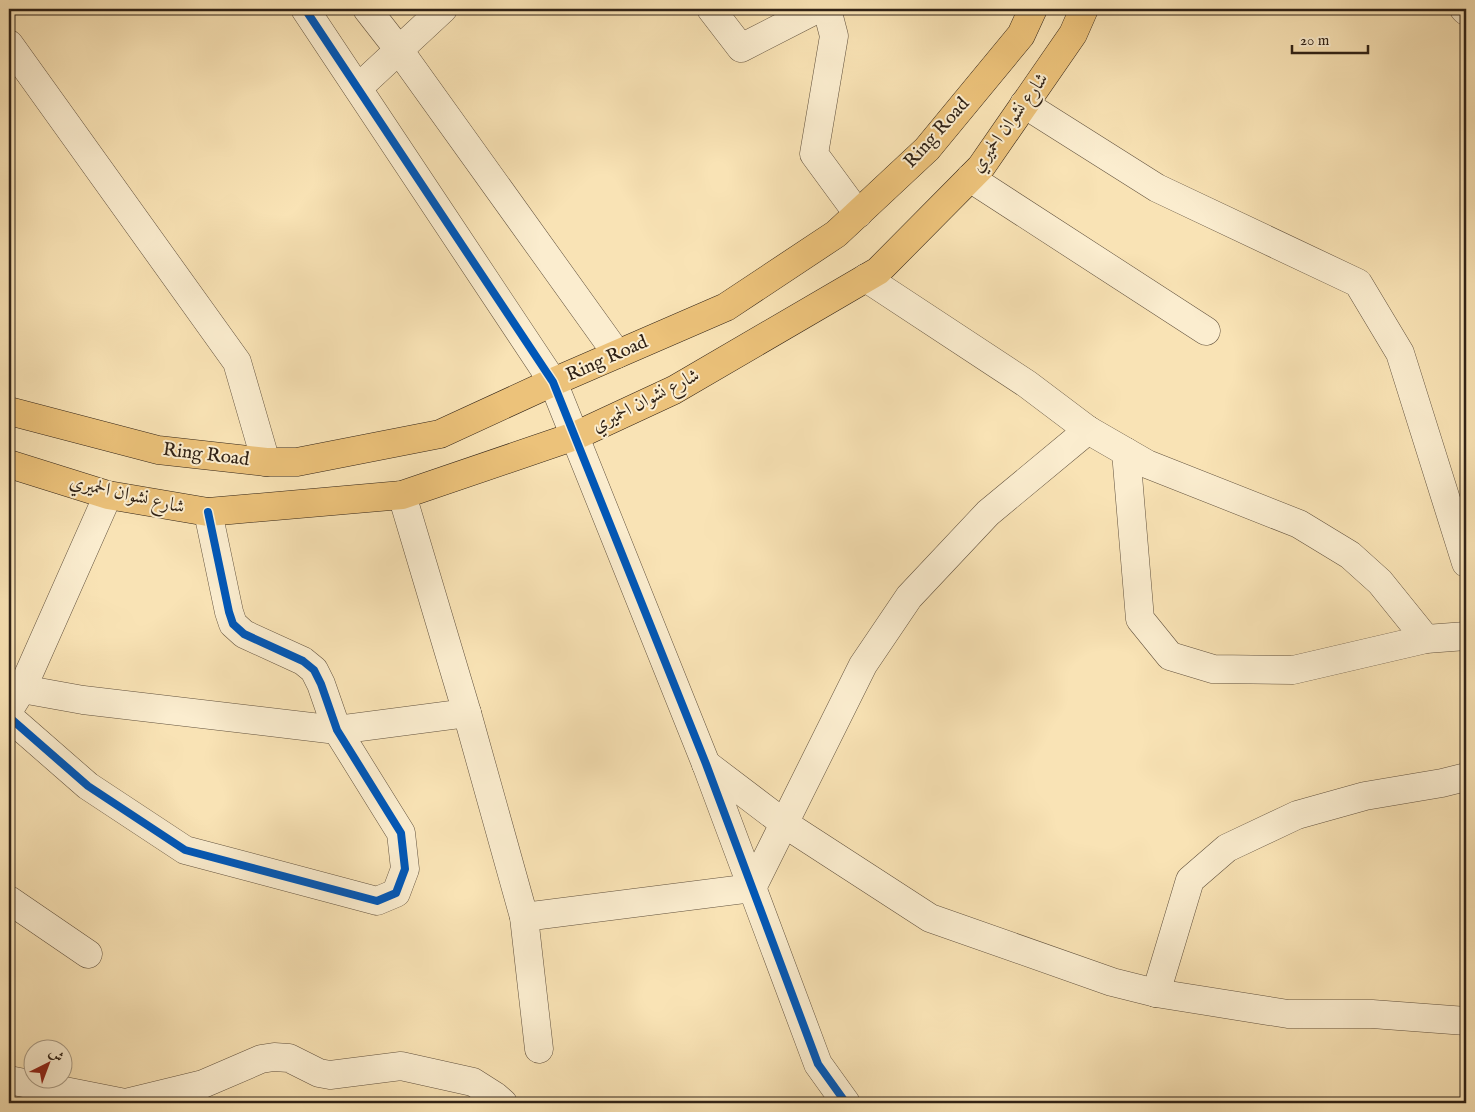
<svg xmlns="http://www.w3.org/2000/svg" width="1475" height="1112" font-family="'IM FELL English',Amiri,serif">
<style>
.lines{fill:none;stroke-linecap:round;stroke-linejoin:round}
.minor-casing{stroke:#62523e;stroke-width:29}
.primary-casing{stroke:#302216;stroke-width:29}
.minor{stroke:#fbedcf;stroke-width:28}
.primary{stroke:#ecc27a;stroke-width:28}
.cycleway-casing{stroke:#fbedcf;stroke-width:11}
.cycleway{stroke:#0057b8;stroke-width:8}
.labels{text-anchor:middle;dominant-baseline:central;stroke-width:4;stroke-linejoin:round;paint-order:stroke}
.street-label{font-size:19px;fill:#302216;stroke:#fbedcf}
</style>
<rect width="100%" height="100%" fill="#f9e3b5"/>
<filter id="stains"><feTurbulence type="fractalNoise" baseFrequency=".004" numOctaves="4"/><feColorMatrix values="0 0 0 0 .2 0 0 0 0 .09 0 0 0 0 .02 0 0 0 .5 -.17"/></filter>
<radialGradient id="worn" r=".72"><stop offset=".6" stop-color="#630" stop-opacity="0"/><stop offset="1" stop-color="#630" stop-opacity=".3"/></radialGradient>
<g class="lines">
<g class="minor-casing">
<g id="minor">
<path d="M305,9L553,382L706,764L818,1064L846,1103"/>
<path d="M367,9L399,50L617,354"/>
<path d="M711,9L741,48L817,9"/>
<path d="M827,9L834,36L814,154L858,214"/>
<path d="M1464,9L1466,11"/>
<path d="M9,44L237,362L266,462"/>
<path d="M358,88L443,9"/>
<path d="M1024,104L1157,188L1358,283L1400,353L1466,563"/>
<path d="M970,178L1206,331"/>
<path d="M866,278L1027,384L1088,430L1147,464L1299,524L1350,555L1380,582L1426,639"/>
<path d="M1126,452L1140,619L1170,656L1213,669L1293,670L1426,639L1466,636"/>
<path d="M402,495L467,713L524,917L539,1049"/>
<path d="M22,689L83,700L337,730L467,713"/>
<path d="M12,705L22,689L108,495"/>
<path d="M9,717L88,786L185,850L377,901L396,893L405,869L401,833L337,730L321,684L314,670L303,661L244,634L233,624L229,612L208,512"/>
<path d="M706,764L785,824L930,918L1112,982L1156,993L1288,1014H1372L1466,1021"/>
<path d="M752,888L863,665L909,597L988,513L1088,430"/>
<path d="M9,900L88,954"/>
<path d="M524,917L752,888"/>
<path d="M1156,993L1190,880L1227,848L1297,815L1365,796L1442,783L1466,777"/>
<path d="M9,1080L125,1103L203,1084L261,1059L274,1057L289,1058L319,1073L330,1075L401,1066L473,1082L495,1096L503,1103"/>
</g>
</g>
<g class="primary-casing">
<g id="primary">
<path d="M9,411L158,450L266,462H297L440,434L553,382L726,307L836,234L927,149L1021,35L1033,9"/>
<path d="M9,464L108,495L208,512L402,495L575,436L674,390L878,271L981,167L1073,34L1084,9"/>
</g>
</g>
<use href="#minor" class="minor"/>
<use href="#primary" class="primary"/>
<g class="cycleway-casing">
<g id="cycleway">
<path d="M305,9L553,382L706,764L818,1064L846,1103"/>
<path d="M9,717L88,786L185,850L377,901L396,893L405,869L401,833L337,730L321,684L314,670L303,661L244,634L233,624L229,612L208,512"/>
</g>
</g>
<use href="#cycleway" class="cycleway"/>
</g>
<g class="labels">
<g class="street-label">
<text transform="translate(1010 123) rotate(-54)">شارع نشوان الحميري</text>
<text transform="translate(937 133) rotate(-48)">Ring Road</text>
<text transform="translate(607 359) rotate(-24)">Ring Road</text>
<text transform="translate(646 401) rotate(-27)">شارع نشوان الحميري</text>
<text transform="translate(206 455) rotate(7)">Ring Road</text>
<text transform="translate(127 495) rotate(13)">شارع نشوان الحميري</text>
</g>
</g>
<rect width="1475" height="1112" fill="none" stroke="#f9e3b5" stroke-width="30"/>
<rect x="10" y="10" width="1455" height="1092" fill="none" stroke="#302216" stroke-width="2.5"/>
<rect x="15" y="15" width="1445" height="1082" fill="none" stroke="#302216"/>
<g transform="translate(48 1064) rotate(42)"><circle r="24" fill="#fbedcf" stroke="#aa9c85"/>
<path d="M0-4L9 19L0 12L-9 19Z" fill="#8f2418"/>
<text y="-8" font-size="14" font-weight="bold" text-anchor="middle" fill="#302216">ش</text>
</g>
<path d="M1292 45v8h76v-8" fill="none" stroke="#302216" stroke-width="2.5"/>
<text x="1300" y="45" font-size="15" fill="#302216" stroke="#fbedcf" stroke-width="4" paint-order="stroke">20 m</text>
<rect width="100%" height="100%" filter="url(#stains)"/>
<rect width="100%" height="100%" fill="url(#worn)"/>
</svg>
